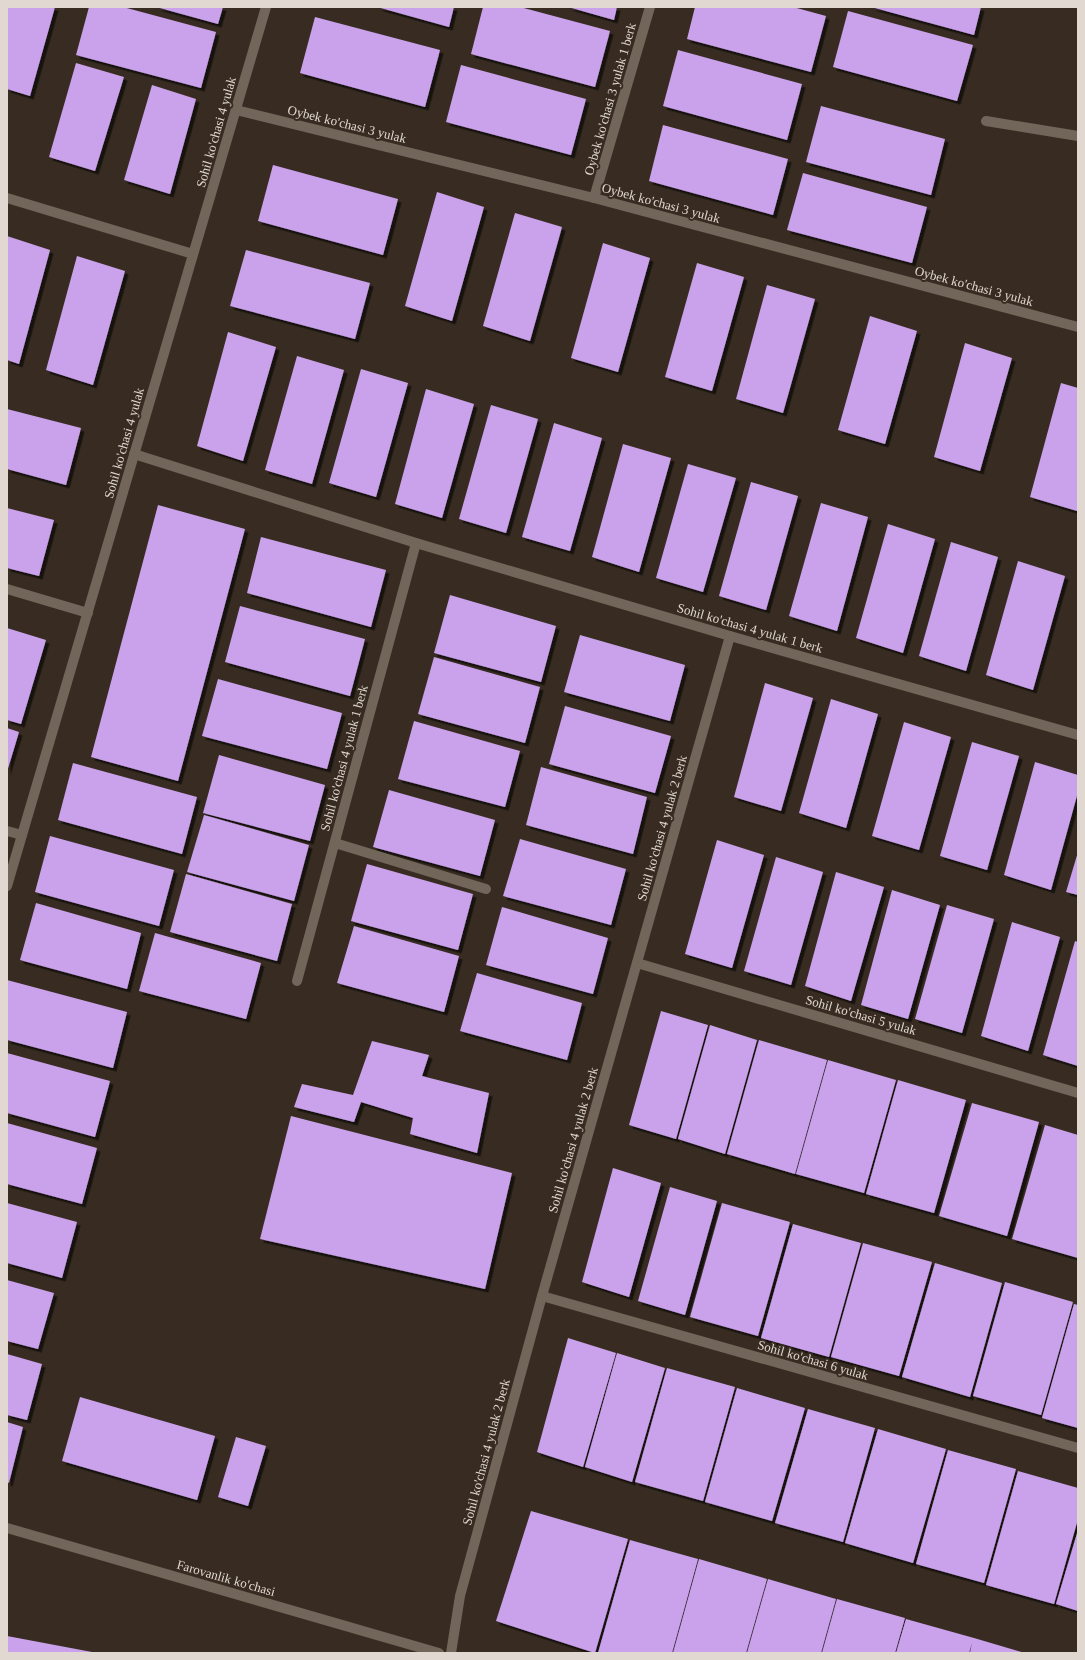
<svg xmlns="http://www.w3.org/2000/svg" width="1085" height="1660" font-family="Georgia,serif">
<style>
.building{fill:#caa2ec;filter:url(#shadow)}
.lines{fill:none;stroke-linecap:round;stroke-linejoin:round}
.service{stroke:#726559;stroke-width:10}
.minor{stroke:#726559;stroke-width:10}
.labels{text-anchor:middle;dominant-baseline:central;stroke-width:4;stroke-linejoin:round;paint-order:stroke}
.street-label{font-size:13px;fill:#e0d8d1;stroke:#382c22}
</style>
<defs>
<filter id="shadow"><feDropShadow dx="3.5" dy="3.5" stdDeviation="0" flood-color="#0009"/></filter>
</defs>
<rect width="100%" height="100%" fill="#382c22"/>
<g class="building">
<path d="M7,7H55L30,96L7,89Z"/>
<path d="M89,7H123L216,32L201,88L76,55Z"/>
<path d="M156,7H223L218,24Z"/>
<path d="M377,7H454L449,27Z"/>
<path d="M483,7H520L610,31L595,87L471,54Z"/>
<path d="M568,7H617L614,20Z"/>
<path d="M695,7H793L826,16L811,72L687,39Z"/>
<path d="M871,7H981L974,35Z"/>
<path d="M848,11L973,45L957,101L833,67Z"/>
<path d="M315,17L440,50L425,107L300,73Z"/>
<path d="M678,50L802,84L787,140L663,106Z"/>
<path d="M76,63L124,77L95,171L49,157Z"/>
<path d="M461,65L586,99L571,155L446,122Z"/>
<path d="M152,85L196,99L170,194L124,180Z"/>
<path d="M821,106L945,139L931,195L806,162Z"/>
<path d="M663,125L788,159L773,215L649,181Z"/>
<path d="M273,165L398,199L383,255L258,221Z"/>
<path d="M803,173L927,207L912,263L787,230Z"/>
<path d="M437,192L484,207L452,321L405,306Z"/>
<path d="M515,213L562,227L530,341L483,326Z"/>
<path d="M7,236L50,250L19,364L7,360Z"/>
<path d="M603,243L650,258L618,372L571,358Z"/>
<path d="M246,250L370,283L355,339L230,306Z"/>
<path d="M77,256L125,271L93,385L46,370Z"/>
<path d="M697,263L744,277L712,391L665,377Z"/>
<path d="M767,285L815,299L783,413L736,399Z"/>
<path d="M870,316L917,331L885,444L838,430Z"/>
<path d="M228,332L276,347L243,461L197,446Z"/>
<path d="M965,343L1012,358L980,471L934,457Z"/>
<path d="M297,356L344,370L312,484L265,470Z"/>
<path d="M361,369L408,383L376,497L329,483Z"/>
<path d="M1061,383L1078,388L1077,511L1030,497Z"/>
<path d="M426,389L474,404L442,518L395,504Z"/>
<path d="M491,405L538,419L506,533L459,519Z"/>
<path d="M7,409L81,428L66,485L7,469Z"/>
<path d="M554,423L602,438L570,551L522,537Z"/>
<path d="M623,444L671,458L639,572L592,557Z"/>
<path d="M688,464L736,478L703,592L656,578Z"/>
<path d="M751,482L798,496L766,610L719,596Z"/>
<path d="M821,503L868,517L837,631L789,616Z"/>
<path d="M158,505L245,529L178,781L91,757Z"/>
<path d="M7,508L54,520L39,576L7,568Z"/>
<path d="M888,524L935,539L903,653L856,638Z"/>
<path d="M261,537L386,570L371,627L247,593Z"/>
<path d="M951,542L998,557L966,671L919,656Z"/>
<path d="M1018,561L1065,576L1033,690L986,675Z"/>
<path d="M450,595L556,626L541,682L434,653Z"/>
<path d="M240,606L365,639L350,696L225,662Z"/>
<path d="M7,628L46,640L21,724L7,720Z"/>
<path d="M580,635L685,665L670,721L564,692Z"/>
<path d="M434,657L540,687L525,743L418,714Z"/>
<path d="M218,679L342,713L327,769L202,736Z"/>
<path d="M765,683L813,698L781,811L734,797Z"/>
<path d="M831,699L878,714L846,828L799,813Z"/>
<path d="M565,706L671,736L655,793L549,764Z"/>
<path d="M414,721L520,751L505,807L398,779Z"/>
<path d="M904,722L951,737L919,850L872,836Z"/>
<path d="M7,728L19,732L7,772Z"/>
<path d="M972,742L1019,756L987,870L940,856Z"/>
<path d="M219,755L325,785L310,841L203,813Z"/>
<path d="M1035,762L1078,775V792L1051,890L1004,875Z"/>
<path d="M73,763L197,797L182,854L58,820Z"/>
<path d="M541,767L647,797L633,854L526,825Z"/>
<path d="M389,790L495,820L480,876L373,847Z"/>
<path d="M204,815L309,845L294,901L187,872Z"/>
<path d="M50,836L174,870L159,926L35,892Z"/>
<path d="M520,839L626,869L611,925L503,896Z"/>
<path d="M717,840L764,855L732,968L685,954Z"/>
<path d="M1078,852V895L1066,892Z"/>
<path d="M776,857L823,872L791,985L744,971Z"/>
<path d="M367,864L473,894L458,950L351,921Z"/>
<path d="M836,872L884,887L851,1001L805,986Z"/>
<path d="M186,874L292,904L277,961L170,932Z"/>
<path d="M892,890L940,905L908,1019L861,1005Z"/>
<path d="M36,903L141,933L127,989L20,960Z"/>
<path d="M947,905L994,919L962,1033L915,1019Z"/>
<path d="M502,907L608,938L593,994L486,965Z"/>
<path d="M1012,922L1060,937L1028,1051L981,1036Z"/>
<path d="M354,926L459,956L444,1012L337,983Z"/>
<path d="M155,933L261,963L246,1019L139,991Z"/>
<path d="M1075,941L1078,942V1066L1043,1055Z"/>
<path d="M477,973L582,1003L567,1060L460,1031Z"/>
<path d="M7,980L127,1012L113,1068L7,1040Z"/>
<path d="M661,1011L708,1025L676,1139L629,1125Z"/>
<path d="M710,1025L757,1040L725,1154L678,1139Z"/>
<path d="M759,1040L827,1060L795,1174L727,1154Z"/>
<path d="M372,1041L429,1055L422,1076L489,1093L477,1153L410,1134L413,1118L361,1102L354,1122L294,1107L302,1084L353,1095Z"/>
<path d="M7,1053L110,1081L95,1137L7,1113Z"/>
<path d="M828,1060L896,1080L864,1193L796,1174Z"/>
<path d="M898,1080L966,1100L934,1213L866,1194Z"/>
<path d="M972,1103L1039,1122L1007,1236L939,1216Z"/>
<path d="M291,1116L512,1173L485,1289L260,1239Z"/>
<path d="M7,1123L97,1148L82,1204L7,1184Z"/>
<path d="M1045,1125L1078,1135V1258L1012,1239Z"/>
<path d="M613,1168L661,1183L629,1297L582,1282Z"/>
<path d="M670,1187L717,1201L685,1315L638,1301Z"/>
<path d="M7,1203L77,1222L62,1278L7,1263Z"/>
<path d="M722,1203L790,1222L758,1336L690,1317Z"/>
<path d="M793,1224L861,1243L829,1357L761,1338Z"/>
<path d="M863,1243L932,1262L899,1376L831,1357Z"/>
<path d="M935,1263L1002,1283L970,1397L902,1377Z"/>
<path d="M7,1280L54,1293L38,1349L7,1341Z"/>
<path d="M1005,1282L1073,1302L1041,1415L973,1396Z"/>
<path d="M1074,1304L1078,1305V1428L1042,1418Z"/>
<path d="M568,1338L616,1353L583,1467L537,1452Z"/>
<path d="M617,1353L665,1368L632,1482L585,1467Z"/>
<path d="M7,1354L42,1364L27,1420L7,1415Z"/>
<path d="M667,1368L735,1387L703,1501L635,1482Z"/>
<path d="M737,1388L805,1408L772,1521L705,1502Z"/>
<path d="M80,1397L215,1436L197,1500L62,1461Z"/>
<path d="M808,1409L875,1428L843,1542L775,1523Z"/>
<path d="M7,1422L23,1427L9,1483L7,1482Z"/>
<path d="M878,1429L946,1449L913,1563L845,1543Z"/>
<path d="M236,1437L266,1446L248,1506L218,1497Z"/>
<path d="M948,1450L1016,1469L984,1583L916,1564Z"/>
<path d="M1018,1471L1078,1488V1519L1054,1604L986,1585Z"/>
<path d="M531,1511L628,1539L595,1653L496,1621Z"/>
<path d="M1078,1530V1611L1056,1604Z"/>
<path d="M630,1540L698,1559L672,1653H598Z"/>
<path d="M699,1559L767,1579L746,1653H673Z"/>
<path d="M768,1579L836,1599L821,1653H747Z"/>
<path d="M837,1599L905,1618L895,1653H822Z"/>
<path d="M906,1619L974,1638L1025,1653H970L972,1643L969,1653H896Z"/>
<path d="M7,1636L92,1652V1653H7Z"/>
</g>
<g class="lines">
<g class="service">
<path d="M986,121L1078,136"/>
<path d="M335,843L486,889"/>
</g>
<g class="minor">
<path d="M236,110L594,198L1078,327"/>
<path d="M7,198L193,254"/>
<path d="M594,198L650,7"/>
<path d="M134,454L416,543L730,636L1078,735"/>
<path d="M7,589L88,613"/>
<path d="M7,831L22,835"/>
<path d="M7,886L266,7"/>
<path d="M637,963L1078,1093"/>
<path d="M297,981L416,543"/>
<path d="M542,1296L1078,1448"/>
<path d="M7,1528L439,1653"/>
<path d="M451,1653L460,1596L542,1296L730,636"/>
</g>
</g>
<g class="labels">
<g class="street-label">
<text transform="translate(610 99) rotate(-74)">Oybek ko'chasi 3 yulak 1 berk</text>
<text transform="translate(347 124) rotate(14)">Oybek ko'chasi 3 yulak</text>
<text transform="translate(216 132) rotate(-74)">Sohil ko'chasi 4 yulak</text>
<text transform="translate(661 203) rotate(15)">Oybek ko'chasi 3 yulak</text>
<text transform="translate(974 286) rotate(15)">Oybek ko'chasi 3 yulak</text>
<text transform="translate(124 443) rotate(-74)">Sohil ko'chasi 4 yulak</text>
<text transform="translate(750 628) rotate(16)">Sohil ko'chasi 4 yulak 1 berk</text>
<text transform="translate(344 758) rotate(-75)">Sohil ko'chasi 4 yulak 1 berk</text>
<text transform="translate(662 828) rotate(-74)">Sohil ko'chasi 4 yulak 2 berk</text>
<text transform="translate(861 1015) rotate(16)">Sohil ko'chasi 5 yulak</text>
<text transform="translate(573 1140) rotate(-74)">Sohil ko'chasi 4 yulak 2 berk</text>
<text transform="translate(813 1360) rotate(16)">Sohil ko'chasi 6 yulak</text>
<text transform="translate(486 1452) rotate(-75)">Sohil ko'chasi 4 yulak 2 berk</text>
<text transform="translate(226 1578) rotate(16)">Farovanlik ko'chasi</text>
</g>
</g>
<rect width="1085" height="1660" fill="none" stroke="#e0d8d1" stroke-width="16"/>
</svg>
